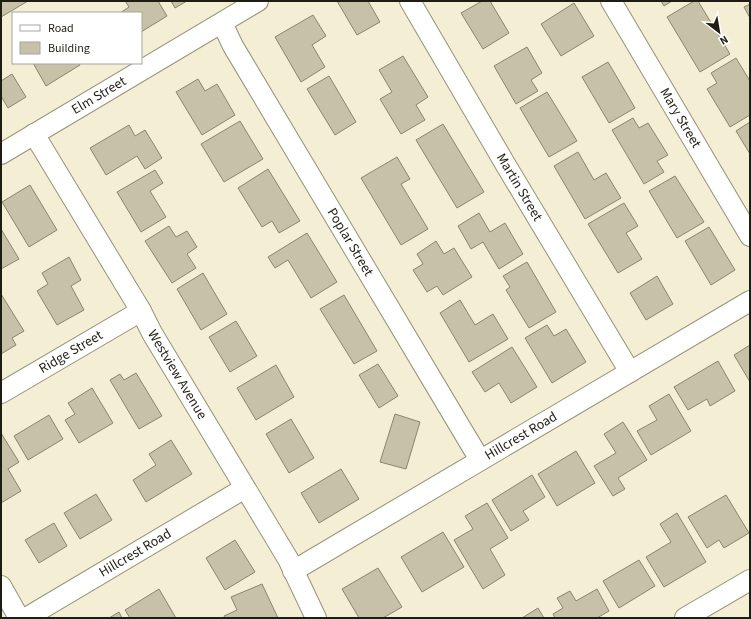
<svg xmlns="http://www.w3.org/2000/svg" width="751" height="619" font-family="'Source Sans 3',sans-serif">
<style>
.building{fill:#c6c1a7;stroke:#8a856c}
.lines{fill:none;stroke-linecap:round;stroke-linejoin:round}
.minor-casing{stroke:#969279;stroke-width:22}
.minor{stroke:#fff;stroke-width:20}
.labels{text-anchor:middle;dominant-baseline:central;stroke-width:3;stroke-linejoin:round;paint-order:stroke}
.street-label{font-size:14px;fill:#1f1d13;stroke:#fff}
</style>
<rect width="100%" height="100%" fill="#f4efd4"/>
<g class="building">
<path d="M1,1H28L1,17Z"/>
<path d="M125,1H158L167,16L141,32V13H120L129,7Z"/>
<path d="M171,1H187L175,8Z"/>
<path d="M337,1H368L380,22L357,35Z"/>
<path d="M482,1H490L509,33L483,49L461,13Z"/>
<path d="M661,1H672L664,6Z"/>
<path d="M694,1H698L730,54L700,72L667,17Z"/>
<path d="M574,3L594,36L561,56L541,24Z"/>
<path d="M750,4V18L744,7Z"/>
<path d="M313,15L326,36L312,45L325,67L301,82L275,37Z"/>
<path d="M527,47L542,73L531,80L538,91L516,104L494,66Z"/>
<path d="M403,56L428,97L416,105L425,120L401,134L380,99L392,92L379,70Z"/>
<path d="M736,58L750,81V115L730,127L707,89L717,83L711,73Z"/>
<path d="M608,62L635,108L609,123L582,77Z"/>
<path d="M33,63H79L80,65L46,86Z"/>
<path d="M12,74L26,97L8,108L1,96V81Z"/>
<path d="M329,76L356,122L335,135L307,89Z"/>
<path d="M198,79L205,91L217,84L235,115L202,135L176,92Z"/>
<path d="M547,92L577,141L549,157L520,108Z"/>
<path d="M633,118L639,128L648,123L668,155L657,161L664,172L644,184L612,130Z"/>
<path d="M240,121L263,159L224,182L201,144Z"/>
<path d="M750,122V154L736,131Z"/>
<path d="M443,124L484,192L457,208L416,140Z"/>
<path d="M129,125L135,136L145,130L162,158L145,169L137,156L106,175L90,148Z"/>
<path d="M578,152L594,180L606,173L621,198L585,219L554,166Z"/>
<path d="M397,157L410,179L401,184L428,229L401,245L361,178Z"/>
<path d="M268,169L300,221L279,233L272,221L262,227L238,188Z"/>
<path d="M155,170L163,183L150,191L166,217L141,232L117,192Z"/>
<path d="M675,176L704,222L677,238L649,191Z"/>
<path d="M30,185L57,230L29,247L2,202Z"/>
<path d="M624,203L638,226L626,233L642,259L618,273L588,224Z"/>
<path d="M479,213L490,232L505,223L523,254L499,269L483,242L471,249L458,226Z"/>
<path d="M169,226L176,237L187,231L197,247L187,254L196,268L172,283L145,241Z"/>
<path d="M709,227L735,270L711,285L685,241Z"/>
<path d="M1,229L19,259L1,269Z"/>
<path d="M307,233L337,282L311,298L288,260L275,268L268,257Z"/>
<path d="M436,241L444,254L454,248L472,277L443,295L437,286L427,292L413,270L423,264L417,254Z"/>
<path d="M69,257L81,280L71,286L84,310L57,325L37,291L48,284L42,273Z"/>
<path d="M527,262L556,312L529,328L506,290L510,287L503,276Z"/>
<path d="M203,273L227,314L201,330L177,289Z"/>
<path d="M657,276L673,304L646,320L630,293Z"/>
<path d="M1,294L24,331L12,338L16,345L1,354Z"/>
<path d="M344,295L377,351L354,364L320,309Z"/>
<path d="M460,300L475,325L493,314L508,339L469,362L440,313Z"/>
<path d="M236,321L257,356L230,372L209,337Z"/>
<path d="M547,325L554,336L566,329L586,362L552,383L525,338Z"/>
<path d="M750,345V382L734,355Z"/>
<path d="M512,347L537,387L511,403L499,383L485,392L472,372Z"/>
<path d="M718,361L735,391L710,406L707,399L688,410L674,387Z"/>
<path d="M378,364L398,396L379,408L359,375Z"/>
<path d="M276,365L294,397L256,420L237,388Z"/>
<path d="M136,373L162,416L139,429L110,380L120,374L124,380Z"/>
<path d="M92,388L113,423L79,443L65,420L75,414L68,403Z"/>
<path d="M669,394L691,431L651,455L637,431L657,420L649,406Z"/>
<path d="M395,414L420,422L406,469L380,462Z"/>
<path d="M49,415L63,439L28,460L14,436Z"/>
<path d="M291,419L314,458L289,473L266,434Z"/>
<path d="M623,422L647,460L618,478L625,489L613,496L594,466L616,453L604,434Z"/>
<path d="M1,433L19,462L8,469L21,491L1,503Z"/>
<path d="M171,440L192,474L146,502L133,480L156,465L149,454Z"/>
<path d="M576,451L595,483L557,506L538,474Z"/>
<path d="M341,469L359,499L319,523L301,493Z"/>
<path d="M532,475L545,497L523,511L529,520L511,531L492,500Z"/>
<path d="M96,494L112,520L80,539L64,513Z"/>
<path d="M726,495L749,533L724,548L719,540L707,548L688,517Z"/>
<path d="M487,503L508,538L490,549L505,575L483,589L454,540L473,529L465,516Z"/>
<path d="M677,513L706,562L664,587L646,557L671,542L660,524Z"/>
<path d="M54,523L67,546L39,563L25,540Z"/>
<path d="M443,532L464,567L422,592L401,557Z"/>
<path d="M235,540L255,572L225,590L206,558Z"/>
<path d="M639,560L655,586L619,608L603,581Z"/>
<path d="M378,568L402,607L383,618H359L342,589Z"/>
<path d="M262,584L278,618H225L224,616L237,610L231,597Z"/>
<path d="M159,589L176,618H130L125,610Z"/>
<path d="M597,589L609,611L597,618H555L553,614L563,608L557,598L570,591L576,601Z"/>
<path d="M538,608L544,618H522Z"/>
<path d="M119,612L122,618H109Z"/>
</g>
<g class="lines">
<g class="minor-casing">
<g id="minor">
<path id="s1" d="M410,1L504,162L630,372"/>
<path id="s2" d="M611,1L750,236"/>
<path id="s3" d="M222,23L233,46L480,460"/>
<path id="s4" d="M34,134L141,311L152,333L288,559L316,618"/>
<path id="s5" d="M1,154L258,1"/>
<path id="s6" d="M1,393L141,311"/>
<path id="s7" d="M293,571L750,301"/>
<path d="M1,586L19,618"/>
<path id="s8" d="M26,618L245,488"/>
<path d="M685,618L750,580"/>
</g>
</g>
<use href="#minor" class="minor"/>
</g>
<g class="labels">
<g class="street-label">
<text stroke="none"><textPath href="#s5" startOffset="114">Elm Street</textPath></text>
<text stroke="none"><textPath href="#s2" startOffset="136">Mary Street</textPath></text>
<text stroke="none"><textPath href="#s1" startOffset="216">Martin Street</textPath></text>
<text stroke="none"><textPath href="#s3" startOffset="254">Poplar Street</textPath></text>
<text stroke="none"><textPath href="#s6" startOffset="81">Ridge Street</textPath></text>
<text stroke="none"><textPath href="#s4" startOffset="280">Westview Avenue</textPath></text>
<text stroke="none"><textPath href="#s7" startOffset="265">Hillcrest Road</textPath></text>
<text stroke="none"><textPath href="#s8" startOffset="127">Hillcrest Road</textPath></text>
</g>
</g>
<rect width="751" height="619" fill="none" stroke="#1f1d13" stroke-width="4"/>
<rect x="12" y="12" width="130" height="52" fill="#ffffff" stroke="#a5a5a1"/>
<rect x="20" y="25" width="20" height="6" fill="#ffffff" stroke="#a5a5a1"/>
<text x="48" y="32" font-size="12" fill="#1f1d13">Road</text>
<rect x="20" y="42" width="20" height="12" fill="#c6c1a7" stroke="#a5a5a1"/>
<text x="48" y="52" font-size="12" fill="#1f1d13">Building</text>
<g transform="translate(719 32) rotate(149)" stroke="#ffffff" stroke-width="3" paint-order="stroke">
<path d="M0-3L7 15L0 10L-7 15Z" fill="#1f1d13"/>
<text y="-6" font-size="11" font-weight="bold" text-anchor="middle" fill="#1f1d13">N</text>
</g>
</svg>
